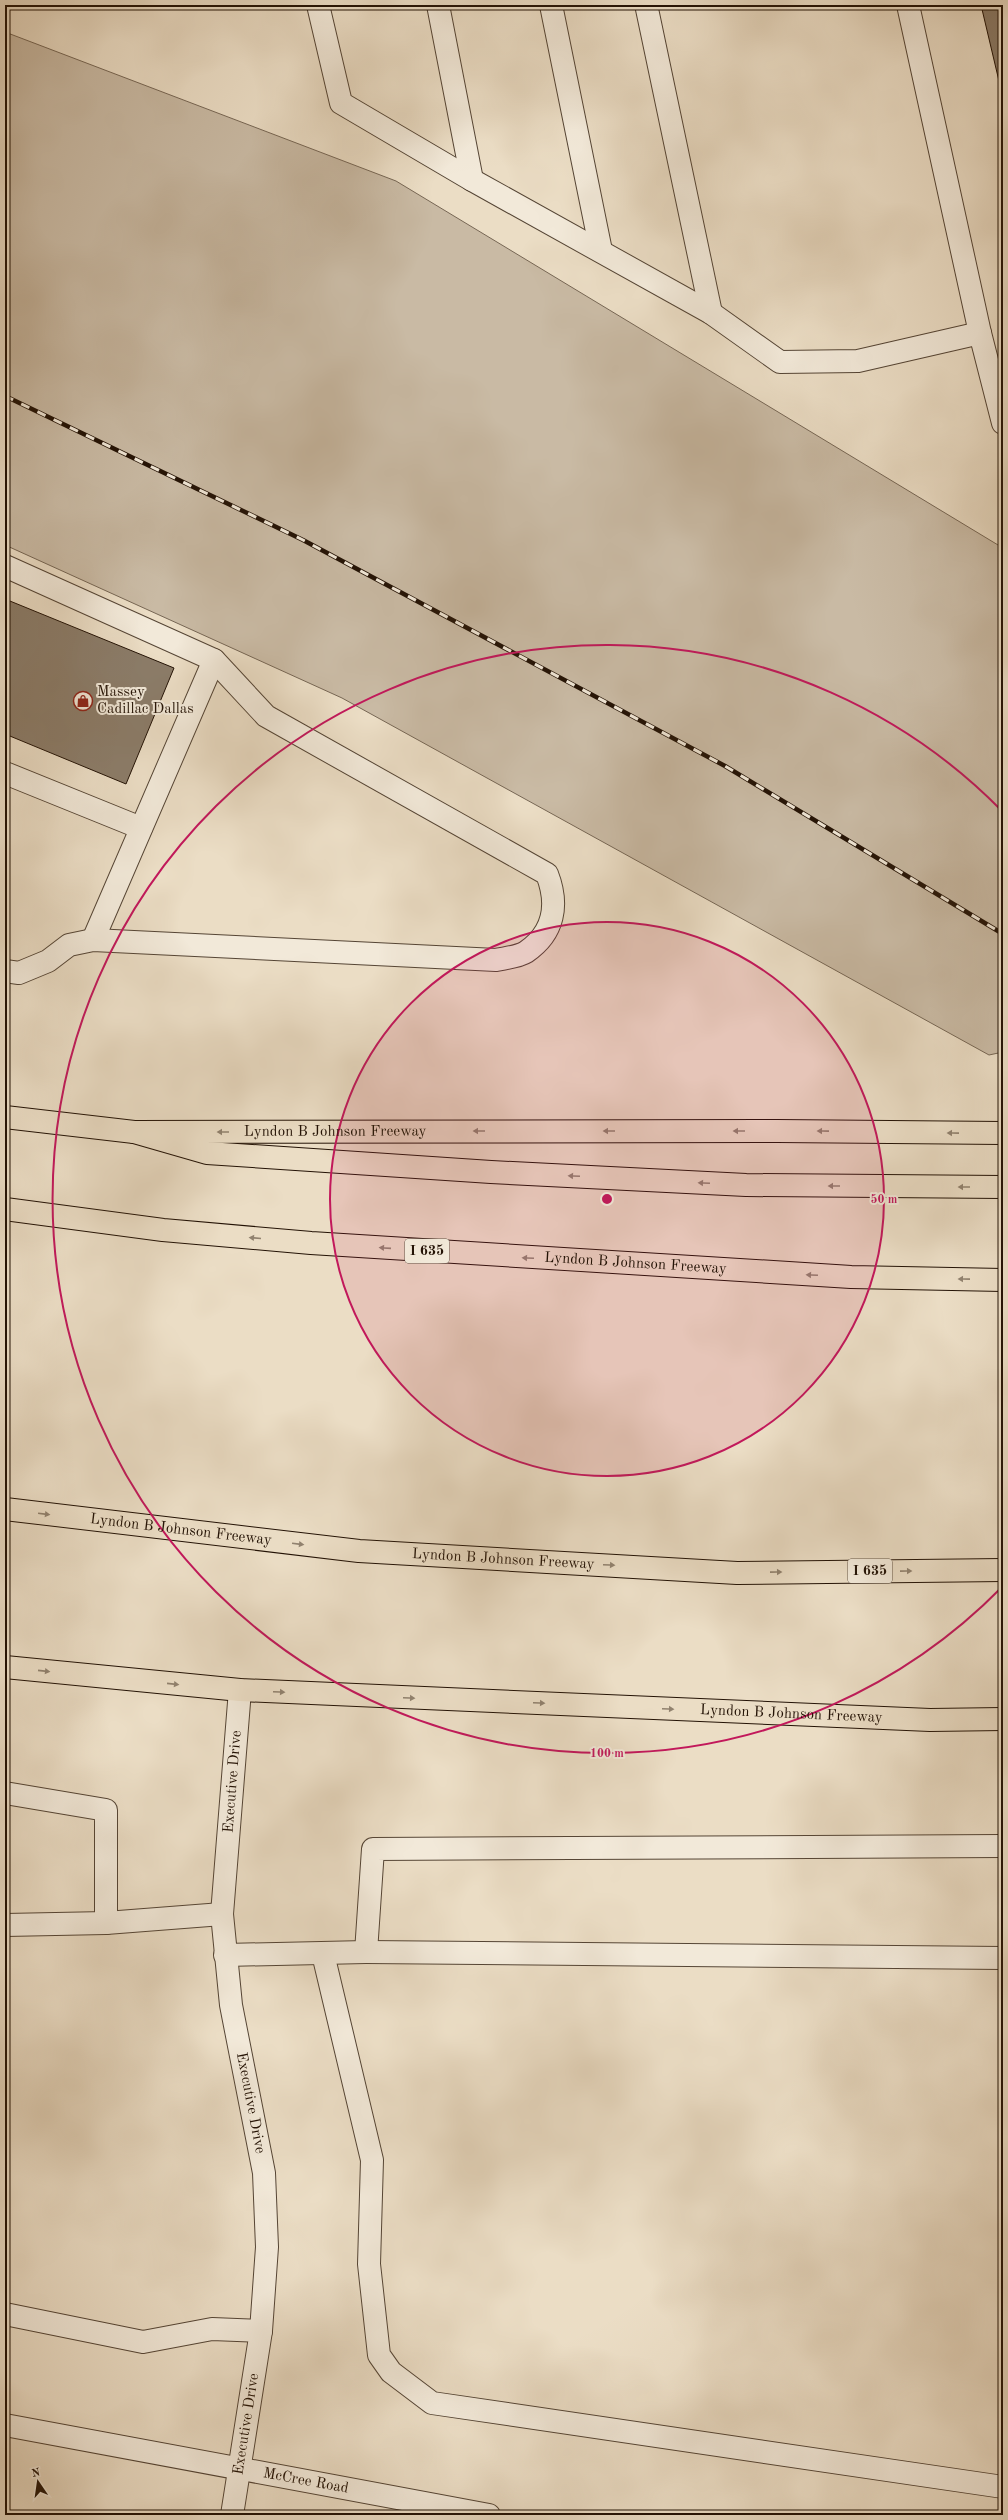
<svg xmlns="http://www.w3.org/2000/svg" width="1008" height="2520" font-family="'Old Standard TT',serif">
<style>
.green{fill:#c9baa4;stroke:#766654}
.building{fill:#8b7c69;stroke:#231205}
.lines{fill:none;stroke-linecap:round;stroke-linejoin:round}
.minor-casing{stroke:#554535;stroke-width:24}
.major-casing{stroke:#231205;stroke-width:24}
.highway-casing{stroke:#231205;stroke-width:24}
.minor{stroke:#f2e9d9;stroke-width:22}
.major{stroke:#ebddc5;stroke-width:22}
.highway{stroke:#ebddc5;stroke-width:22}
.rail-casing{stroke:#231205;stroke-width:4.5}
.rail{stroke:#f2e9d9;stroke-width:3;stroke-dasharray:9;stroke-linecap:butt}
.oneway{fill:#91826f}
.ring{fill:none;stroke:#c2185b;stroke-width:2}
.labels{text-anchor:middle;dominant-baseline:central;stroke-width:4;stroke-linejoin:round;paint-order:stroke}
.shield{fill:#f2e9d9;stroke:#615245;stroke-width:1}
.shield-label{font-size:14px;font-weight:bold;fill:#231205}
.poi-label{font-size:15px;fill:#231205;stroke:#f2e9d9;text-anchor:start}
.street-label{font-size:15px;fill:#231205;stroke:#f2e9d9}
.centre{fill:#c2185b;stroke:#f2e9d9;stroke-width:2}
.ring-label{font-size:12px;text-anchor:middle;font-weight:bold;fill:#c2185b;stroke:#f2e9d9;stroke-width:4;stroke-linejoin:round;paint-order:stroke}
</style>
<rect width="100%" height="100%" fill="#ebddc5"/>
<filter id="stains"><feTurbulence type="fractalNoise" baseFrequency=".005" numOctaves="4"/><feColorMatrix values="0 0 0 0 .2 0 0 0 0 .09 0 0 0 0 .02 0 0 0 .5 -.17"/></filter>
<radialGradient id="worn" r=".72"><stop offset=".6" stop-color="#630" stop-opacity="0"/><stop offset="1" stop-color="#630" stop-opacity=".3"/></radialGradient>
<path class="green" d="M5,32L396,181L1003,548V1052L989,1055L342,698L5,545Z"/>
<g class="building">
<path d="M981,5H1003V98Z"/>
<path d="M5,599L174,668L126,784L5,734Z"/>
</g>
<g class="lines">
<g class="minor-casing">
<g id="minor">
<path d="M318,5L341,103L472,180L711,313L780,362L858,361L980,333"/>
<path d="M438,5L472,180"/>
<path d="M551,5L601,251"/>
<path d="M908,5L980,333L1003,423"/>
<path d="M647,9L711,313"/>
<path d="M5,566L214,660L266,716L547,874C559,905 554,933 526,952C518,957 505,958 496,960L93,940L69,945L48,961L19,973L5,971"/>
<path d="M5,773L141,828"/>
<path d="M93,940L214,660"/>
<path d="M5,1793L106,1810V1923"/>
<path d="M5,1925L106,1923L222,1914"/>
<path d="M366,1952L1003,1958"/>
<path d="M323,1954L372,2160L369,2264L379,2355L391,2372L432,2403L1003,2487"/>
<path d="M225,1955L366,1952L373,1849L1003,1846"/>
<path d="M5,2314L143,2342L212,2329L261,2331"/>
<path id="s1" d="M5,2425L489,2515"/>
<path id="s2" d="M232,2515L261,2331L267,2247L264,2173L231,2005L222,1914L240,1690"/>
</g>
</g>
<g class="major-casing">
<g id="major">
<path id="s3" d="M5,1117L134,1132L778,1131L1003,1133"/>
<path id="s4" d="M5,1667L240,1690L930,1720L1003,1719"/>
</g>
</g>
<g class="highway-casing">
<g id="highway">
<path d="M134,1132L207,1153L491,1172L746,1185L1003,1187"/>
<path id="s5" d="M5,1209L163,1230L311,1243L851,1277L1003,1280"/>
<path id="s6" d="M5,1509L359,1551L737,1573L1003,1570"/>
</g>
</g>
<use href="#minor" class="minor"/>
<use href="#major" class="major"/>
<use href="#highway" class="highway"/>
<g class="rail-casing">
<path id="rail" d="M5,396L303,540L725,766L1003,934"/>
</g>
<use href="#rail" class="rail"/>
</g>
<defs><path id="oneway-solid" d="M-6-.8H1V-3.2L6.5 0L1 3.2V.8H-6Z"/></defs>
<g class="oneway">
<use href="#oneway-solid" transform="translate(479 1131) rotate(180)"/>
<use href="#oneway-solid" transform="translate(609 1131) rotate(180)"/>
<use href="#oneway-solid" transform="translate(739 1131) rotate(180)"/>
<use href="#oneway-solid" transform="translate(823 1131) rotate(-179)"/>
<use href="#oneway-solid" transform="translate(223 1132) rotate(180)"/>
<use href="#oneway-solid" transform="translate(953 1133) rotate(-179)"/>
<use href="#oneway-solid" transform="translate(574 1176) rotate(-177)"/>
<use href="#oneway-solid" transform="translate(704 1183) rotate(-177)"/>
<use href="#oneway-solid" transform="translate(834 1186) rotate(-180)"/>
<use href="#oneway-solid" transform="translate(964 1187) rotate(-180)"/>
<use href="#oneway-solid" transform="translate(255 1238) rotate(-175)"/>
<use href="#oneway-solid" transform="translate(385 1248) rotate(-176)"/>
<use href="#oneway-solid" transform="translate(528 1258) rotate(-177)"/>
<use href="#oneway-solid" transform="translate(812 1275) rotate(-177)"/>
<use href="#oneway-solid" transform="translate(964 1279) rotate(-179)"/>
<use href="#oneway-solid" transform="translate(44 1514) rotate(7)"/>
<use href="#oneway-solid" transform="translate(298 1544) rotate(7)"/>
<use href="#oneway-solid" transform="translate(609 1565) rotate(3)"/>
<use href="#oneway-solid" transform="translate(906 1571) rotate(-1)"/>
<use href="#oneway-solid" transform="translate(776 1572) rotate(-1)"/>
<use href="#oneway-solid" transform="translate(44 1671) rotate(6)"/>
<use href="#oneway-solid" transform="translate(173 1684) rotate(6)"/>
<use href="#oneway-solid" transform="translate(279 1692) rotate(2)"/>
<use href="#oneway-solid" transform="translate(409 1698) rotate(2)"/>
<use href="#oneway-solid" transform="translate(539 1703) rotate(2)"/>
<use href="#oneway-solid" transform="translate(668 1709) rotate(2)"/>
</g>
<circle cx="607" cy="1199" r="277" fill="#c2185b" fill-opacity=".12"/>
<g class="ring">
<circle cx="607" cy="1199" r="277"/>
<path d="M1002 1587A554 554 0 1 1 1002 811"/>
</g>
<defs>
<g id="shop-ring" transform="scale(1)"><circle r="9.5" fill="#f2e9d9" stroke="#8f2418" stroke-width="1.5"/><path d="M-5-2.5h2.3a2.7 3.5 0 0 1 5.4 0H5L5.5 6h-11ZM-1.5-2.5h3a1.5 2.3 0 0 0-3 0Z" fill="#8f2418"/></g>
</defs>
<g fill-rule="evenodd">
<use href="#shop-ring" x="83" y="701"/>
</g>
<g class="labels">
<g class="shield">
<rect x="405" y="1239" width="44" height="24" rx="3"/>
<rect x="848" y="1559" width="44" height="24" rx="3"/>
</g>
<g class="shield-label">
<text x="427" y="1251">I 635</text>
<text x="870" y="1571">I 635</text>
</g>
<g class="poi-label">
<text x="97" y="692">Massey<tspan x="97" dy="17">Cadillac Dallas</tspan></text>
</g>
<g class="street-label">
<text stroke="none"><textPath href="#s3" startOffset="331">Lyndon B Johnson Freeway</textPath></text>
<text stroke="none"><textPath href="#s5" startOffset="633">Lyndon B Johnson Freeway</textPath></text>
<text stroke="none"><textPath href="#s6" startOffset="177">Lyndon B Johnson Freeway</textPath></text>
<text stroke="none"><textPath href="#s6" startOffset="501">Lyndon B Johnson Freeway</textPath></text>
<text stroke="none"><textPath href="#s4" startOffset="788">Lyndon B Johnson Freeway</textPath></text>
<text stroke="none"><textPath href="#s2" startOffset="740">Executive Drive</textPath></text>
<text transform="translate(250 2103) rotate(79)">Executive Drive</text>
<text stroke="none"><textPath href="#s2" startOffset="92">Executive Drive</textPath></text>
<text stroke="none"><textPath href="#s1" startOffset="306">McCree Road</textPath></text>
</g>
</g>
<circle cx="607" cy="1199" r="6" class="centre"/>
<g class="ring-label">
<text x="884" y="1203">50 m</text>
<text x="607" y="1757">100 m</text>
</g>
<rect width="1008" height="2520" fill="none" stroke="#ebddc5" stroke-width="20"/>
<rect x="6" y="6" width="996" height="2508" fill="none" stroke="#231205" stroke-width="2"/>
<rect x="10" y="10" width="988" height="2500" fill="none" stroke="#231205"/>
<g transform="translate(38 2482) rotate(347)" stroke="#f2e9d9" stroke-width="3" paint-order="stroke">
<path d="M0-3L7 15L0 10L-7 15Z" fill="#231205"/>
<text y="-6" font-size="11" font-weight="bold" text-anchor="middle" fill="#231205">N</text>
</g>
<rect width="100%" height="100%" filter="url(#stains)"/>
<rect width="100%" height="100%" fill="url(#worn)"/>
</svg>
